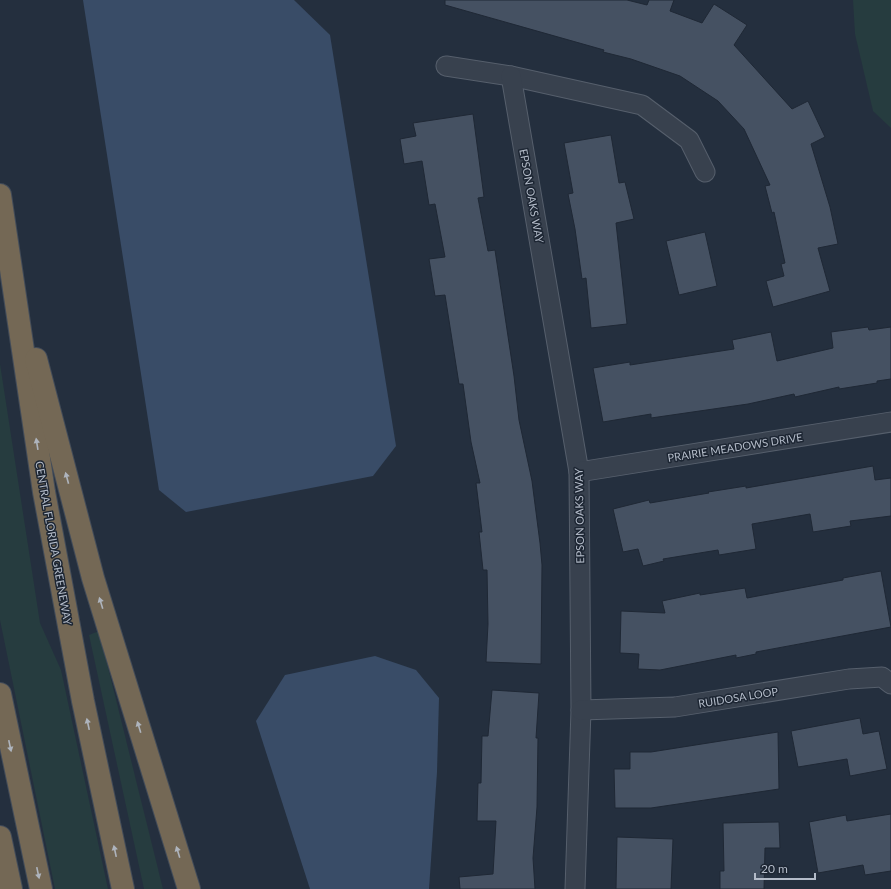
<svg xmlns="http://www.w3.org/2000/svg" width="891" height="889" font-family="Lato,sans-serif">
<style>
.green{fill:#263c3f}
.water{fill:#394c67}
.building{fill:#455162;stroke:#1f2835}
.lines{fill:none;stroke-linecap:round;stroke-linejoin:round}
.street-casing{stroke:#565f6c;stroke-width:21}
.highway-casing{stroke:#434c59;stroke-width:24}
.street{stroke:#38414e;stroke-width:19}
.highway{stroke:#746855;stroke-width:22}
.oneway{fill:#aeb4bd}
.labels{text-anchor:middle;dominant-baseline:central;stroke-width:3;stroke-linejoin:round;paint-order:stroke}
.street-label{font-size:11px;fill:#b4bcc9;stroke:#1d2633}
</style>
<rect width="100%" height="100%" fill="#242f3e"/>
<g class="green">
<path d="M853,0H891V128L873,111L855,34Z"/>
<path d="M0,364L40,623L61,670L108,889H55L0,620Z"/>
<path d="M99,631L163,889H144L89,635Z"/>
</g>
<g class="water">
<path d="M83,0H294L330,35L396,446L373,476L186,512L159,490Z"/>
<path d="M375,656L416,670L439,698L437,772L429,889H310L256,721L285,675Z"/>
</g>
<g class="building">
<path d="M445,0H627L647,5L649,0H674L670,11L702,23L714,4L747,25L734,45L792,109L808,101L825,137L811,144L830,207L838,244L818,248L830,291L773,307L766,281L784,276L781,264L785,263L774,212L772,213L765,186L770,185L744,129L718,101L680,76L631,59L603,52L604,50L445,5Z"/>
<path d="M473,114L484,197L478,198L488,251L495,250L514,376L519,420L532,481L540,543L542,565L541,664L486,662L488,624L487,570H483L479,532H482L476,483H480L471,442L463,384H459L445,295L435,296L429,259L445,257L435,204L429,205L422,161L404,164L400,139L416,136L413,123Z"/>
<path d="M611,135L619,183L625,182L634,219L616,223L627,324L591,328L586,278L582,279L575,229L568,194L573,193L564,143Z"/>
<path d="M705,232L717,286L679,295L666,241Z"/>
<path d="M868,327L869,330L891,327V379L877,381V383L839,389V387L795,397L794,394L748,404L651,418V414L603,422L593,368L630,362V365L734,349L732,340L771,332L777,361L833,348L831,332Z"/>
<path d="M873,466L875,480L891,478V516L850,521L851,526L813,532L810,514L752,524L756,549L719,555L718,550L663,559L664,561L643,566L638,549L623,552L613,509L649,500L650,503L709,493L708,492L746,486V488Z"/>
<path d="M881,571L891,627L756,652V654L736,658V655L660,670L638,669L639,654L620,653L621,611L665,613L662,601L700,593V595L745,588L747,598L843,580V578Z"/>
<path d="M492,690L539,693L536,738H538L537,807L533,858L535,889H460L459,877L493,874L496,821H477L478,783H481L482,736H488Z"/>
<path d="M860,718L863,734L879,731L887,769L850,776L847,759L798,767L791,731Z"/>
<path d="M778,732L779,789L651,808H615L614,769H630V752H651Z"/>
<path d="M891,814V871L865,875L863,865L818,873L809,822L846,815L847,821Z"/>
<path d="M779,822L780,848H765L764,889H720V871H724L723,823Z"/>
<path d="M617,837L673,839L671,889H616Z"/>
</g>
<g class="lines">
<g class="street-casing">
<g id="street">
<path d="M446,66L511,76L642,105L689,140L705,172"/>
<path d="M511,76L579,472L581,710L575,889"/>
<path d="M579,472L891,422"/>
<path d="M581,710L675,707L849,679L882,677L891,684"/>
</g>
</g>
<g class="highway-casing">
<g id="highway">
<path d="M0,195L44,492L83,701L123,889"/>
<path d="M36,359L93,578L189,889"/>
<path d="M0,694L41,889"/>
<path d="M0,837L11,889"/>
</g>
</g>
<use href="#street" class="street"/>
<use href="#highway" class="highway"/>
</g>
<defs><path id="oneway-solid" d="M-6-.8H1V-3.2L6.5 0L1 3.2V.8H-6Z"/></defs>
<g class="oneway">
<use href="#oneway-solid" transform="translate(37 444) rotate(-99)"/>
<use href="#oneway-solid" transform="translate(67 478) rotate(-105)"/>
<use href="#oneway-solid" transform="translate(101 603) rotate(-107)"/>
<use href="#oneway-solid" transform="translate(88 724) rotate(-102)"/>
<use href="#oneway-solid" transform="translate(139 727) rotate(-107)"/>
<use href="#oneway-solid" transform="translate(10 746) rotate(78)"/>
<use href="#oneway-solid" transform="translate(115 851) rotate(-102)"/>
<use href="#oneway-solid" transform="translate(178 852) rotate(-107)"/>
<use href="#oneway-solid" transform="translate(38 873) rotate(78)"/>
</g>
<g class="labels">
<g class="street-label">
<text transform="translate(532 196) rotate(80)">EPSON OAKS WAY</text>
<text transform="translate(735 447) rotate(-9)">PRAIRIE MEADOWS DRIVE</text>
<text transform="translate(579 516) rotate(-91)">EPSON OAKS WAY</text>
<text transform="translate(54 543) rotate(80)">CENTRAL FLORIDA GREENEWAY</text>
<text transform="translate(738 697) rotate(-9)">RUIDOSA LOOP</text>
</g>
</g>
<path d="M755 873v6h60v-6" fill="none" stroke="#b4bcc9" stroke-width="2"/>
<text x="761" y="873" font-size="12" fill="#b4bcc9" stroke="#1d2633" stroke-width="3" paint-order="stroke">20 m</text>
</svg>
